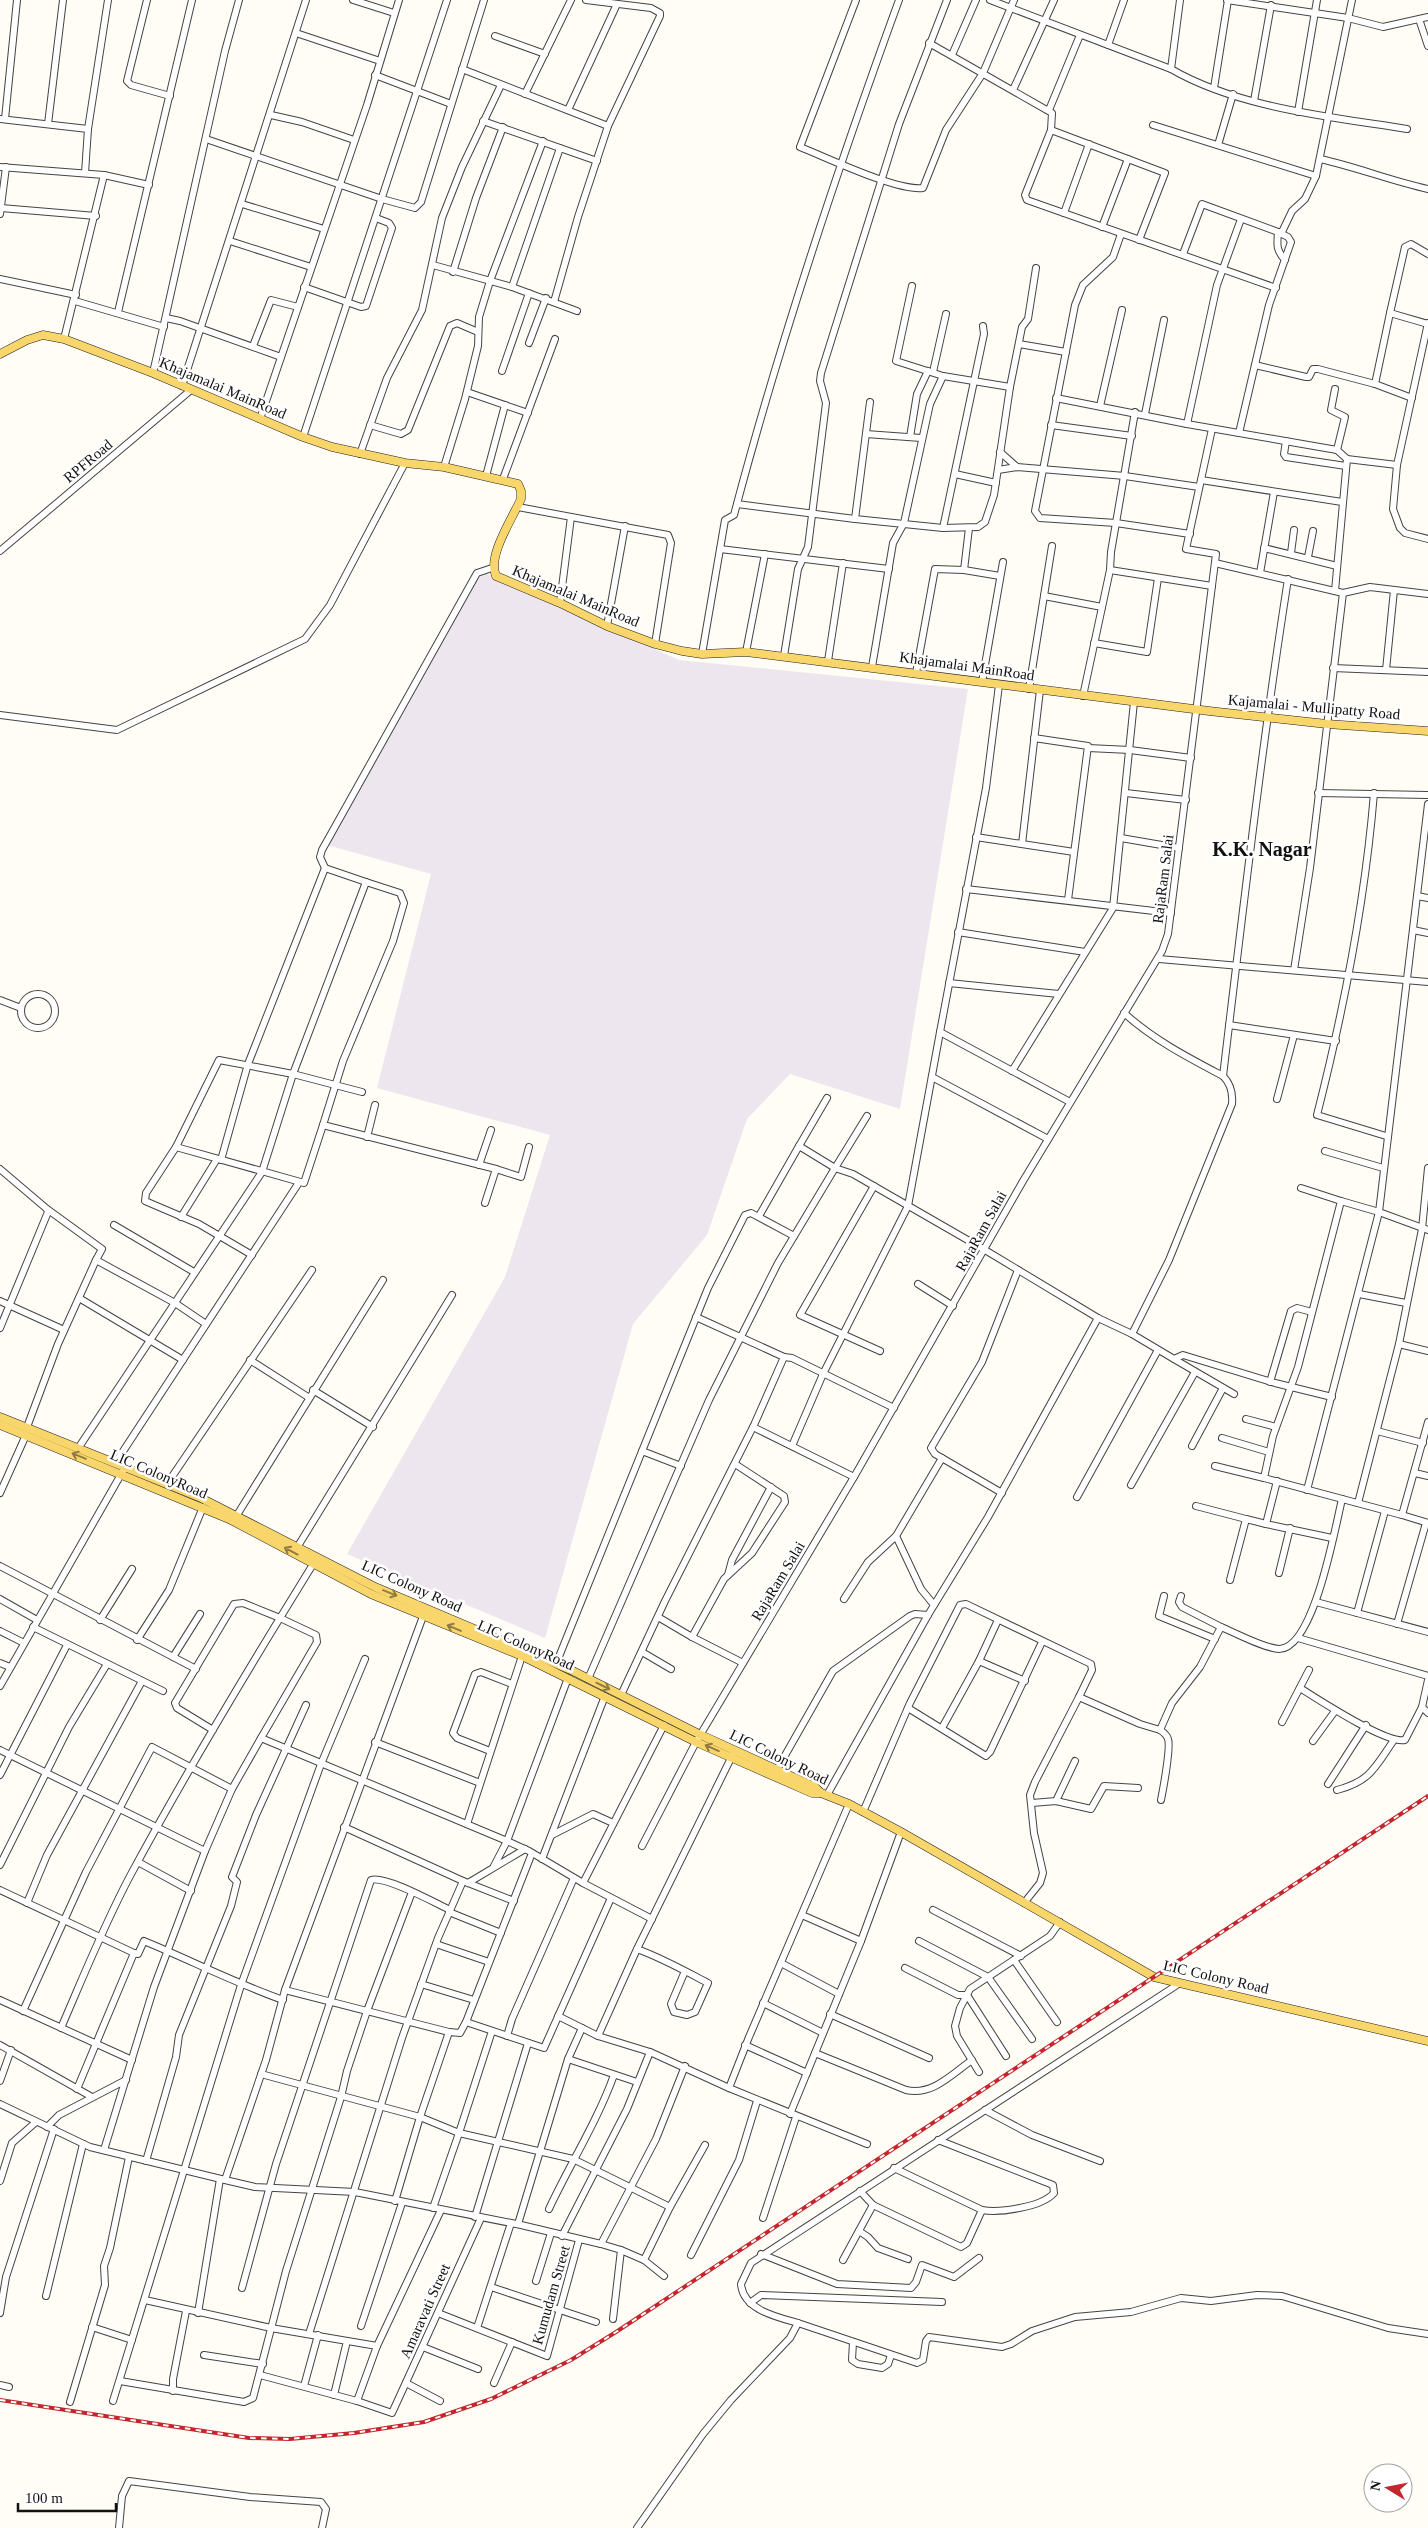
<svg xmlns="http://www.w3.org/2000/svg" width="1428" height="2528" font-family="Georgia,serif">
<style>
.industrial{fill:#eee6ef}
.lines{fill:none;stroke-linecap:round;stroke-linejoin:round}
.minor-casing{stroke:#444;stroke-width:8}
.major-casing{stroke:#222;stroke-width:9}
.minor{stroke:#fff;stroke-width:6}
.major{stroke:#f9d66b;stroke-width:8}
.rail-casing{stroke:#c4262e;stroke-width:4}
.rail{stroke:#fff;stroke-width:2;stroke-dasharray:5.5;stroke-linecap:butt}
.oneway{stroke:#917d42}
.labels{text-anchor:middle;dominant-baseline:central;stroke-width:5;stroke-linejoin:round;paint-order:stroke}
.street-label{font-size:15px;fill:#111;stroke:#fff}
.district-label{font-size:20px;font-weight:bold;fill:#111;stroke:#fff}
</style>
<rect width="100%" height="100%" fill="#fffdf5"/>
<path class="industrial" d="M475,568L679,660L968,689L900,1109L790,1074L747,1119L707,1235L633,1324L545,1638L347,1554L505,1277L550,1135L377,1088L431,874L327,845Z"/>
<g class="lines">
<g class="minor-casing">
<g id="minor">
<path d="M147,0L127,81L131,85L170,96"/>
<path d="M353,0L394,13"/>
<path d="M856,0L800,147C828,158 896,191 923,188L946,130L983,73L1014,0"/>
<path d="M990,0L1171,69C1238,108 1332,117 1407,129"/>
<path d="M1227,0L1348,18L1383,27L1428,17"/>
<path d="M1419,19L1428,46"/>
<path d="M296,33L380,61"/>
<path d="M495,36L545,54"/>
<path d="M929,43L1052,113L1051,130L1025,195L1027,200L1276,288"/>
<path d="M1108,45L1124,0"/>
<path d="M952,55L976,0"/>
<path d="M462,69L608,126"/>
<path d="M1171,69L1180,0"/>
<path d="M375,75L451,104"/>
<path d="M1214,88L1228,0"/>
<path d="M1013,90L1054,0"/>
<path d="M525,94L571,0"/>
<path d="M1254,101L1271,5"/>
<path d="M568,110L617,4"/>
<path d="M1049,110L1080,35"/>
<path d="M1298,112L1317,0"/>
<path d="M271,115L302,122L354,140"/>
<path d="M0,119L88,129"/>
<path d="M5,119L17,0"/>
<path d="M483,121L597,161"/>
<path d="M48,124L63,0"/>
<path d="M1153,125L1316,176"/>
<path d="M1051,130L1165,173L1139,240"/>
<path d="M206,139L382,199L415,208L421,202L484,0"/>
<path d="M1218,145L1233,94"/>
<path d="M1320,159C1357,167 1391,181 1428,189"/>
<path d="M0,167L104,175L64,339"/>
<path d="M85,173L88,129L108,0"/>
<path d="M104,175L149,185"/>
<path d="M242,204L324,229"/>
<path d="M1,208L96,216"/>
<path d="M1064,213L1089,144"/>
<path d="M0,214L6,167"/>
<path d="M1102,227L1128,159"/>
<path d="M1278,232C1277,245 1276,250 1285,260"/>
<path d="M1121,234L1113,257L1083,285L1075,305L1035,511L1040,518L1116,523L1190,534"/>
<path d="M1281,234L1292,211L1305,199L1316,176L1352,0"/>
<path d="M230,241L311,267"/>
<path d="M1183,254L1202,204L1278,232L1288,237L1291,242L1269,305L1239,433"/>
<path d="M1428,254L1411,244L1405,247L1390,313L1428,324"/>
<path d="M433,265L512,287L577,311"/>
<path d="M453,272L476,198L503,127"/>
<path d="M0,279L76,295"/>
<path d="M304,287L361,307L366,306L392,228L389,223L376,218"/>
<path d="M512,287L560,148"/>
<path d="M75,301L164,327"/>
<path d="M554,302L578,217L608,126L660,16V13L651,8L586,0"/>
<path d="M118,312L192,0"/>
<path d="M166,318L180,321L281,357"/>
<path d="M529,343L546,298"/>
<path d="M1019,344L1066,352"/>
<path d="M253,346L271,300L298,307"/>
<path d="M1255,365L1306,377H1309L1313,369H1318L1375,384L1412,398"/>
<path d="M502,371L529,293"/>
<path d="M933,372L946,314"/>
<path d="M153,373L225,51L239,0"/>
<path d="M943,376L1010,387"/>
<path d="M1375,384L1390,313"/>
<path d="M182,386L306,0"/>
<path d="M1335,389L1331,410L1345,417L1337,450"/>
<path d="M467,392L528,413"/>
<path d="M1056,398L1187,424L1337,450L1347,459"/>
<path d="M1100,406L1122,310"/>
<path d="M1145,414L1164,320"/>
<path d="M260,419L367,105L399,0"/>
<path d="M1187,424L1217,285L1241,219"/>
<path d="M370,425L401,434L408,430L450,326L457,323L478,332"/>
<path d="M1051,425L1132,436"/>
<path d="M866,434L921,438"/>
<path d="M303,437L447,0"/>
<path d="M910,437L917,394L928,371"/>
<path d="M1286,441L1284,454L1286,457L1346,466"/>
<path d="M1000,452L1017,467"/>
<path d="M360,454L387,378L422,310L442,218L462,167L501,85"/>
<path d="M1397,465L1393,509L1400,528L1405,533L1428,539"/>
<path d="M444,467L465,399L478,346L479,317L490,281L543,141"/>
<path d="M998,470L1017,467L1125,476L1199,487"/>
<path d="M955,474L996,483"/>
<path d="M486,476L505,405"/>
<path d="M503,479L555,339"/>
<path d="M1201,480L1342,502"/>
<path d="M737,504L855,519L870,402"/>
<path d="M518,507L668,535L671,543L655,644"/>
<path d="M855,519L943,528L984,334L983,326"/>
<path d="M943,528L978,527L985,522L994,495L1010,387L1022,327L1028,319L1036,268"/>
<path d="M1264,548L1337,566"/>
<path d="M720,549L889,569"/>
<path d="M0,551L191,390"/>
<path d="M1291,553L1294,530"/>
<path d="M1308,557L1313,531"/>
<path d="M1215,563L1343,593L1310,868L1294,970"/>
<path d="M964,570L969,528"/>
<path d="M1110,570L1212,586"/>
<path d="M1260,573L1274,492"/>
<path d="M1335,591L1347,459L1397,465L1428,323"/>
<path d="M1343,593L1370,587L1428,594"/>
<path d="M1044,596L1102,607"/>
<path d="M560,603L571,517"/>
<path d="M607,626L625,526"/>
<path d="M1094,643L1147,652L1158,578"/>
<path d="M746,652L765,554"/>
<path d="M702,654L725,520L734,515C780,341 837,170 899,0"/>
<path d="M784,656L798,569L808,547L826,403L820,381L821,373L899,124L947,0"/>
<path d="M828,661L843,563"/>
<path d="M872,667L893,543L904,523L930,404L943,376L896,361L912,286"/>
<path d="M1333,668L1428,672"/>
<path d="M1386,670L1394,590"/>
<path d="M916,673L935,569L964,570L1000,576"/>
<path d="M982,682L1003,562"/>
<path d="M999,685L986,788L940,1032L1070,1102"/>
<path d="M1029,689L1052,546"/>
<path d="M1083,696L1110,570L1111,552L1135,412"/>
<path d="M0,715L117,730L305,639L330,605L405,463"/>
<path d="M1034,738L1088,746L1068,900"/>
<path d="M1088,748L1130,750L1191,758"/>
<path d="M1126,793L1186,800"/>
<path d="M1318,793L1428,795"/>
<path d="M1374,793C1365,902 1344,1009 1317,1115L1386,1136"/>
<path d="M976,837L1074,852"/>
<path d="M1121,838L1179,848"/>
<path d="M1022,844L1040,690"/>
<path d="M325,868L320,857L322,850L477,573L492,568"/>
<path d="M966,889L1171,913"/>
<path d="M1417,896L1428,898"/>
<path d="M1413,930L1428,933"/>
<path d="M958,932L1085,952"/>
<path d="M1159,959L1428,982"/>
<path d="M949,983L1059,994"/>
<circle cx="38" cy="1011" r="17"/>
<path d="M0,1000L21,1008"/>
<path d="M1124,1013C1154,1040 1187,1057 1223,1076C1231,1084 1233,1093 1232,1104L1169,1260L1132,1334"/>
<path d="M1229,1025L1336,1041"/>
<path d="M1012,1071L1113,908L1134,702"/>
<path d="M1223,1076C1243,910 1262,744 1288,579"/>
<path d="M932,1077L1048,1139"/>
<path d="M1277,1099L1294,1035"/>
<path d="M323,1125L304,1183L176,1147L219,1060L293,1074L362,1092"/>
<path d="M367,1137L375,1105"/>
<path d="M799,1146L827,1098"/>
<path d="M176,1147L146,1193L145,1201L199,1224L252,1255"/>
<path d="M1325,1151L1383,1168"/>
<path d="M221,1160L248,1064L325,868L366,882"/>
<path d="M479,1165L491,1130"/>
<path d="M0,1169L47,1209L48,1212L0,1328"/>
<path d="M496,1169L521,1177L529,1147"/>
<path d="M874,1186L800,1315L880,1351"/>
<path d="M1301,1188L1341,1201"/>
<path d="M47,1209L102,1249L96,1260"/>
<path d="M759,1216L799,1146L835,1168L867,1116"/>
<path d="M181,1217L217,1159"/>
<path d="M114,1225L194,1272"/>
<path d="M1428,1230L1379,1212L1341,1201L1298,1367L1273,1436L1264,1478L1402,1515L1428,1422"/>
<path d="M918,1284L953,1306"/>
<path d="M1359,1294L1406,1303"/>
<path d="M79,1298L183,1360"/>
<path d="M0,1301L64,1330"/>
<path d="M1399,1344L1428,1351"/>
<path d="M784,1357L792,1358L894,1408"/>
<path d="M1174,1359L1234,1394"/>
<path d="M250,1360L308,1397"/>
<path d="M1270,1382L1291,1311L1297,1308L1312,1312"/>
<path d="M313,1390L373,1427"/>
<path d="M1246,1419L1276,1427"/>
<path d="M27,1427L58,1344L96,1260L175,1303L206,1324"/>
<path d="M753,1427L854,1477"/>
<path d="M1377,1431L1423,1443"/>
<path d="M1222,1438L1269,1452"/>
<path d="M792,1446L823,1374L908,1206L940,1032"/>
<path d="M1192,1446L1223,1388"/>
<path d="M79,1447L262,1172L293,1074L366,882L400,893L404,903L393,941L343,1061L323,1125L496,1169L485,1203"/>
<path d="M642,1451L681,1466"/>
<path d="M116,1462L298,1184"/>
<path d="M1215,1466L1264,1478"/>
<path d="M1415,1473L1428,1476"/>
<path d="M1277,1481L1266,1524L1332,1538"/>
<path d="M167,1484L312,1270"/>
<path d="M1131,1485L1195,1372"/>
<path d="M1307,1490L1379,1212L1428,804"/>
<path d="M0,1493L26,1435"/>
<path d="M1002,1493L935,1454L931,1448L982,1362L1018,1270"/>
<path d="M1077,1497L1158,1350"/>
<path d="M1358,1503L1399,1344L1422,1229L1428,1168"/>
<path d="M1196,1506L1246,1519"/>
<path d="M237,1515L383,1280"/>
<path d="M1402,1515L1428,1523"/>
<path d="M896,1536L921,1589L934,1605"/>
<path d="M298,1546L452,1295"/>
<path d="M315,1561L280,1618L316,1635L317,1642L261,1738L507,1841L529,1851L583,1883L664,1725"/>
<path d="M0,1566L196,1669"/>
<path d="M1279,1573L1290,1528"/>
<path d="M728,1575L732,1560L771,1487"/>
<path d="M1230,1580L1246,1519L1266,1524"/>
<path d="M1164,1596L1159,1616L1215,1639"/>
<path d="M1181,1596L1179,1602L1182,1607L1221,1627"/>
<path d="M0,1599L37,1620"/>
<path d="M844,1599L868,1562L896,1536L942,1458"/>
<path d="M1316,1602L1428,1632"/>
<path d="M1357,1613L1385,1511"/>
<path d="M658,1617L692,1637L724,1579L752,1553L785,1502L784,1496L735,1464"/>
<path d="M100,1620L132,1569"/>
<path d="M1397,1624L1426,1523"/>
<path d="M33,1627L163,1691"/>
<path d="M0,1631L24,1643"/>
<path d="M692,1637L743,1663"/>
<path d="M1298,1638L1428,1676"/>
<path d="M137,1640L169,1590L203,1507"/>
<path d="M642,1652L671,1669"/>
<path d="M173,1657L200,1614"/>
<path d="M979,1661L998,1620"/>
<path d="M0,1663L10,1667"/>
<path d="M556,1664L708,1288L745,1215L751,1213L794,1236"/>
<path d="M588,1679L709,1400L778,1263L835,1168L853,1174L985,1250L1098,1318L1132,1334L1174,1359L1183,1355L1275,1383L1332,1397"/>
<path d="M1428,1680L1422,1707L1428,1713"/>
<path d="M0,1686L123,1471"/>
<path d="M1300,1688C1319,1700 1386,1744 1405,1740L1422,1707"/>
<path d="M621,1695L665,1601L754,1425L784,1357L696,1317"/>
<path d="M908,1708L986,1756L990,1752L1042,1642"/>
<path d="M1282,1722L1309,1670"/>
<path d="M942,1728L979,1661L1025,1681"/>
<path d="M1160,1730C1163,1732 1167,1735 1168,1739C1171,1747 1163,1790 1161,1800"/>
<path d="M1313,1741L1335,1711"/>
<path d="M375,1742L480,1783"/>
<path d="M0,1750L205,1851"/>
<path d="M490,1751L457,1738L453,1733L475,1674L481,1672L512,1684"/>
<path d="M775,1773L833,1671L910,1616L915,1614L928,1615"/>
<path d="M0,1775L67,1645"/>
<path d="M1328,1784L1366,1725"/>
<path d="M1337,1790C1371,1781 1375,1767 1394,1740"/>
<path d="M827,1795L928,1615L988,1517L1098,1318"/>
<path d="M1056,1801L1075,1761"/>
<path d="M1032,1803L1056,1801L1091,1809L1104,1786L1138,1788"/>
<path d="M849,1804L749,2037L729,2088L867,2144"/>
<path d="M863,1812L910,1703L960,1605L966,1604L1091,1664L1092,1670L1079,1697"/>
<path d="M467,1824L522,1656"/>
<path d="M344,1827L463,1881L514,1901"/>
<path d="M552,1835L593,1814L613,1823"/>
<path d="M642,1846L696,1742L854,1477L1023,1181L1162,951L1168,934L1216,554L1186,549L1212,429"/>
<path d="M532,1853L466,2022L544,2048L611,1898"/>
<path d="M542,1859L605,1696"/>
<path d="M138,1862L191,1891"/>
<path d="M0,1865L69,1727L107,1664"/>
<path d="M494,1866L507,1841L568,1678"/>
<path d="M468,1883L525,1849"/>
<path d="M583,1883L652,1919"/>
<path d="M0,1890L134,1953L138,1954L144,1941C190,1960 235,1983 283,2000"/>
<path d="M27,1903L47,1855L142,1681"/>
<path d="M1024,1903L1040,1883L1043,1873L1034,1833L1030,1795L1035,1782L1079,1697L1140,1724L1160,1730L1172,1703L1200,1667L1221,1627C1236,1633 1263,1648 1279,1649C1314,1649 1335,1528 1342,1499"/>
<path d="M933,1910L1021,1956"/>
<path d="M449,1912L501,1933"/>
<path d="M802,1915L861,1941"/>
<path d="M919,1941L988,1977L1032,2039"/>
<path d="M436,1944L489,1962"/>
<path d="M637,1949C662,1958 685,1971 708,1983L695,2012L687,2015L674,2012L671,2004L685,1971"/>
<path d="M1014,1960L1057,2022"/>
<path d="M781,1963L839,1994"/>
<path d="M905,1968L958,1995H967L1006,2056"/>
<path d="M421,1984L474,2000"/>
<path d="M285,1990L449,2032"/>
<path d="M0,2000L132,2060"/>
<path d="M763,2003L823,2033"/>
<path d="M23,2011L86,1872L152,1747L232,1789"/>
<path d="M830,2014L929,2058"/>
<path d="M558,2016L598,2036"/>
<path d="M61,2028C83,1977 104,1925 130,1876C177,1789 228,1703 280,1618L243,1603L234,1604L175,1703L177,1708L213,1730"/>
<path d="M492,2031L459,2133L573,2159L670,2207"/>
<path d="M507,2036L512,2019L574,1878"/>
<path d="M0,2045L92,2097"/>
<path d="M745,2045L807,2073"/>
<path d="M815,2053L906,2090C932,2096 951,2075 972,2060"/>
<path d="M568,2059L637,2082"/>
<path d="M979,2072L957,2036L955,2026L960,2008L970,1989L1050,1936L1060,1922"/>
<path d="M261,2074L420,2117L395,2201"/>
<path d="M0,2081L11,2050"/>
<path d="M729,2088L650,2052L598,2036L637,1949L733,1754"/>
<path d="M77,2089L134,1953"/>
<path d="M0,2104L90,2147L225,2180L255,2187L355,2192L521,2225L601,2244L656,2139L685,2066"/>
<path d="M985,2110L1032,2135L1100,2161"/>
<path d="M790,2114L861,1941L901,1832"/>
<path d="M47,2127L59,2115L126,2080"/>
<path d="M104,2150L154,1987L205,1851L232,1789L261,1738"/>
<path d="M146,2161L176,2057L179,2035L231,1906L237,1882L232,1877L256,1815L306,1705"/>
<path d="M894,2168L982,2210C1000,2213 1042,2207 1054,2193L1053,2185L938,2140"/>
<path d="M225,2180L266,2060L285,1990L425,1611"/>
<path d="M0,2181L12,2143L36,2122"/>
<path d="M860,2191L873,2205L961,2247L967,2243L982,2210"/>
<path d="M433,2208L459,2133L420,2117L449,2032L460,2033L466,2022"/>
<path d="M549,2209C570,2164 597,2122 614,2075"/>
<path d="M475,2217L528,2043"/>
<path d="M763,2218L796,2117"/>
<path d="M518,2224L568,2059L582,2028"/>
<path d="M859,2231L868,2237L878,2248L908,2259"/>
<path d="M562,2236L627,2109L650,2052"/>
<path d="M601,2244L621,2250L613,2319"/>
<path d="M621,2250L644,2260"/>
<path d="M761,2254L837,2284L911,2288L916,2282L922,2265L954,2277L979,2258"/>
<path d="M691,2255L739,2160L757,2101"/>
<path d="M843,2260L873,2205"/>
<path d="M664,2276L644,2260L670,2207L705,2145"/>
<path d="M536,2281L551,2233"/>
<path d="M491,2287L596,2322"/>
<path d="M242,2288L276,2164L371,1880C385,1875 435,1903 450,1910"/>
<path d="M46,2296L83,2144"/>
<path d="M145,2300L271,2328L377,2346L441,2210"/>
<path d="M750,2303L761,2295L942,2302"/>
<path d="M0,2313L6,2277L54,2129"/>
<path d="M198,2313L220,2179"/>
<path d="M438,2313L547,2356L579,2240"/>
<path d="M798,2323L917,2363L923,2360L926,2341L929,2337L1002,2347L1011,2344L1032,2331L1075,2317L1131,2312L1181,2298L1211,2301L1257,2295L1282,2296L1388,2328L1428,2334"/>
<path d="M361,2326L402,2203"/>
<path d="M92,2327L132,2340"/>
<path d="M477,2328L511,2223"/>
<path d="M309,2334L402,2038L438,1938L463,1881"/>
<path d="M853,2342L852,2360L858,2364L882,2368L888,2364L891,2355"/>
<path d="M423,2347L478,2369"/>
<path d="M204,2355L263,2364"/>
<path d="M260,2375L357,2401L392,2413L481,2218"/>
<path d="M120,2381L244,2402L253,2398L286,2271L341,2097L347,2071L367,2011L412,1892"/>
<path d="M406,2383L440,2401"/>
<path d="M494,2383L512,2342"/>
<path d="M0,2385L9,2387"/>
<path d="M304,2386L318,2335"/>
<path d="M173,2391V2379L186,2311"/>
<path d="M334,2395L347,2341"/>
<path d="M113,2401L241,1985L321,1764L365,1659"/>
<path d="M357,2401L377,2346"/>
<path d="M70,2402L105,2285L104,2266L110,2248L129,2157"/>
<path d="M119,2528L122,2496L129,2481L250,2497L321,2502L326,2509L322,2528"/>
<path d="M637,2528L703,2434L731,2400L790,2338L798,2323C777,2317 743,2310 741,2284L751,2263L1180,1983"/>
</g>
</g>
<g class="major-casing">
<g id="major">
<path d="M0,354L27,340L43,335L64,339L153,373L303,437L332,447L405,463L444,467L518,484L521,491V499C512,519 487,556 496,576L560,603L607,626L655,644L682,651L702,654L746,652L1209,711L1327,724L1428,731"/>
<path d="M0,1417L199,1497L375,1587L571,1670L701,1735L815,1787L821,1793L849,1804L901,1832L1154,1977L1428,2041"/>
<path d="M0,1425L229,1519L371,1594L522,1656L696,1742L812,1793H821"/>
</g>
</g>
<use href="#minor" class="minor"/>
<use href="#major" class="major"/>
<g class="rail-casing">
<path id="rail" d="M0,2400L249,2438L290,2439L354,2433L424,2422L491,2399L571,2360L616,2332L1428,1796"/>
</g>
<use href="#rail" class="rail"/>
</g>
<defs><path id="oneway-shaft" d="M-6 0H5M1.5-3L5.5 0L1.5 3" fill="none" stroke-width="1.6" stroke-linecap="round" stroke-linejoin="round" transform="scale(1.25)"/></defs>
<g class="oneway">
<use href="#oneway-shaft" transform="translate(79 1456) rotate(-158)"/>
<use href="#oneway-shaft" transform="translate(291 1551) rotate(-152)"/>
<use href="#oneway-shaft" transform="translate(390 1593) rotate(22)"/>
<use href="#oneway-shaft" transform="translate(454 1628) rotate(-157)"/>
<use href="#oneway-shaft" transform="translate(603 1686) rotate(26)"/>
<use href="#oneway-shaft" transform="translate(712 1748) rotate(-156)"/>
</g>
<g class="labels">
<g class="street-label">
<text transform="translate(223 388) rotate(23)">Khajamalai MainRoad</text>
<text transform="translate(88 461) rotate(-40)">RPFRoad</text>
<text transform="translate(576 596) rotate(23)">Khajamalai MainRoad</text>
<text transform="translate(967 666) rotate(8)">Khajamalai MainRoad</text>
<text transform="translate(1314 707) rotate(5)">Kajamalai - Mullipatty Road</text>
<text transform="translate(1163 879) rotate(-83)">RajaRam Salai</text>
<text transform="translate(981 1231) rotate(-61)">RajaRam Salai</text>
<text transform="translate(159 1474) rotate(23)">LIC ColonyRoad</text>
<text transform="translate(778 1581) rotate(-59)">RajaRam Salai</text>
<text transform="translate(412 1586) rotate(24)">LIC Colony Road</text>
<text transform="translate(526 1645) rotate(24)">LIC ColonyRoad</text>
<text transform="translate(779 1757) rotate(26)">LIC Colony Road</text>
<text transform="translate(1216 1977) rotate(13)">LIC Colony Road</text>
<text transform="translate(551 2295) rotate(-74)">Kumudam Street</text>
<text transform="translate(425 2311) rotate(-66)">Amaravati Street</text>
</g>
<g class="district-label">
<text x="1262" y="849">K.K. Nagar</text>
</g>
</g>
<g transform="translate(1388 2488) rotate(280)"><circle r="24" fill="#ffffff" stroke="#a0a0a0"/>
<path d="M0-4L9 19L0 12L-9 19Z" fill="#c4262e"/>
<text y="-8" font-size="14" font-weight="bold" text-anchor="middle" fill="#111111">N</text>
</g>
<path d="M18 2503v8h98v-8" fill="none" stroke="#111111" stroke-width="2.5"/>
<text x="25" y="2503" font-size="15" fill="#111111" stroke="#ffffff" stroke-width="4" paint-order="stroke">100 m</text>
</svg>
